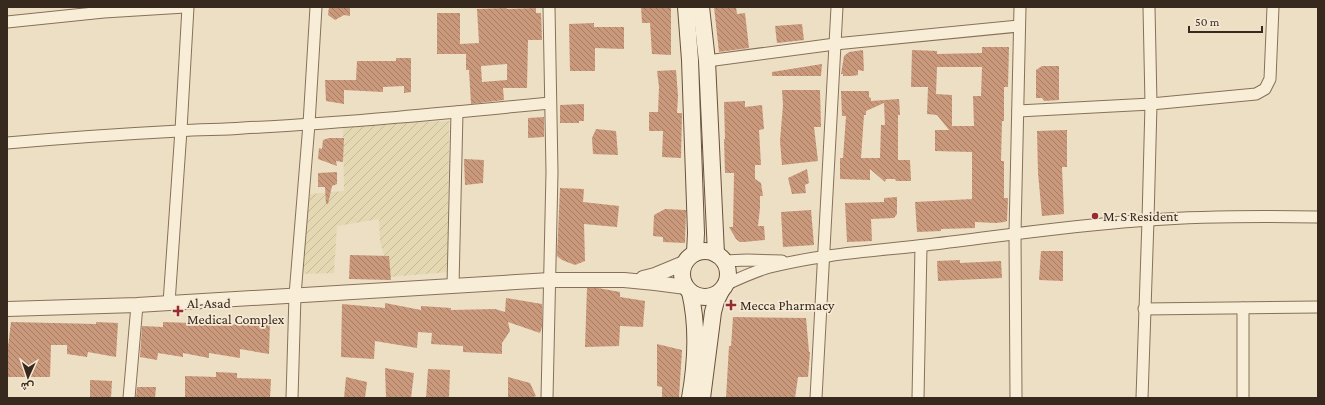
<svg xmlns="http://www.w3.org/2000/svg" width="1325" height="405" font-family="'Crimson Pro',Vazirmatn,serif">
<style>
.farmland{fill:url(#farmland-furrows)}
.building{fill:url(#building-back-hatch);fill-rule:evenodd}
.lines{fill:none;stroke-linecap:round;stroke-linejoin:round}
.minor-casing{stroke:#87705b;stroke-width:13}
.tertiary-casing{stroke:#87705b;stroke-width:16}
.secondary-casing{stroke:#69523e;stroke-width:18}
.minor{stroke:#f8edd7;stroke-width:11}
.tertiary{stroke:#f8edd7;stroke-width:14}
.secondary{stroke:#f8edd7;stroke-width:16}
.poi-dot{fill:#952c32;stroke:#f5e9d4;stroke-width:1.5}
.labels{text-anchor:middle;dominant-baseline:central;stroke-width:3.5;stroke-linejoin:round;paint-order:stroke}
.poi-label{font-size:14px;fill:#38291f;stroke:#f5e9d4;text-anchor:start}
</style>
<defs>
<pattern id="farmland-furrows" width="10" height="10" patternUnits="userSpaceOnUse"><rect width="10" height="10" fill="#e3d8b2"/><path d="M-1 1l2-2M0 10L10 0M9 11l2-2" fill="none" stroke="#c4b999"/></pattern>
<pattern id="building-back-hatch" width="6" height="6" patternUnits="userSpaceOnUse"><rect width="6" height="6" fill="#ca987b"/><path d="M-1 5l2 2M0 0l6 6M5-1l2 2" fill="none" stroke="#a57c64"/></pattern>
</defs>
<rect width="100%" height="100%" fill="#eddfc4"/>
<path class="farmland" d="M449,121L448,272L390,277L380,241L379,219L337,226L334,273L301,274L310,194L344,191L343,124Z"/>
<g class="building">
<path d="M329,7H350V16L344,15L335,20L328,15Z"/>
<path d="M641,7H671V55L652,54L650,23H642Z"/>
<path d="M714,7H736L737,14L745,13L749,48L719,52Z"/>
<path d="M506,8L507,9L536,8V13H541L542,40H528L527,88H503L504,100L471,104L469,70H466V54H437V13H460V44L479,43L477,9ZM507,64V80L482,82L481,66Z"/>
<path d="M594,23V27H624V49L595,48V71H570L569,24Z"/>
<path d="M802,24L804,40L777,43L775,26Z"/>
<path d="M982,47H1009L1008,87H1004V121H1002L1001,161H1004V198H1008L1007,221L1004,222L996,223L975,222V228L941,229V231L917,232L915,202L972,199V152L935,151V130H949L937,115L927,114L928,87H911L912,50L937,51V54L982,53ZM937,67H982L981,96H973L974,126H952V95L936,94Z"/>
<path d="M863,50L864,71L858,70V75L852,76H843V74H841L844,56L849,52Z"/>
<path d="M396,58H411V92L404,93V86L383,87V92L344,90V104L326,101L325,80H356L357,61H396Z"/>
<path d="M822,64L821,76H772V72Z"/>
<path d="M1042,66H1059V100L1044,101L1042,98H1036V70Z"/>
<path d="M676,70L678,96L677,113H682L681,158L662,157L663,131H649V112H658L659,87L657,71Z"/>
<path d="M782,90H820L821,127H814L818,161L782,165L780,141L783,105Z"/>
<path d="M841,91H869V97L871,98V101L899,99L900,115H898V160H910L911,181H896L895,179H886L885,182L870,169V180L840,179V158H843L846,116H842ZM884,103L885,125H881L880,158H861L864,115H866V111Z"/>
<path d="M745,101V107L762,105L764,129L759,130L761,165H755V179L761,183L763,196H760V208L758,226H764L765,240L744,242H740L736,239L729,227H733L734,173H725L724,139H725L724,102Z"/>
<path d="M584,104V121H579V123H560V105Z"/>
<path d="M544,117V137L528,138V118Z"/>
<path d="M596,129L616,131L618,155L593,154L592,138Z"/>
<path d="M1067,130V167H1062L1064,214L1042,216L1038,173L1037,131Z"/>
<path d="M329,138H344L343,162L336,161L337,166L318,159L319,148L322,149L323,140Z"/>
<path d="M464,159L484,160L483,183L465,185Z"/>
<path d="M807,169L809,183L805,185L806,193L792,194L788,178Z"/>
<path d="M337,172V184L332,186L328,204H326L325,187H318V173Z"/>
<path d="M560,188L584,189L583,202L619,206L617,227L584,224L585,261L575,265L562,260L557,256Z"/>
<path d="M897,197V214L894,218L871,219L872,241L847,242L845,203L884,202V198Z"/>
<path d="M665,209L686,210L685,243L663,242V237L653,236L654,215Z"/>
<path d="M811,210L814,245L783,247L781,212Z"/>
<path d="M1041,251H1063V281L1039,280Z"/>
<path d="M350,255L389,256L391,280L349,279Z"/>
<path d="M960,260V263L1001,261L1002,278L938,281L937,261Z"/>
<path d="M587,288H598L620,292V297L645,301L643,327L620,326L619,346L585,347Z"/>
<path d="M506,298L542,304V327L540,333L508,322L510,331L502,343V354L463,352V346L431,344L432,333L418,332L417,348L375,341L374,359L341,357L342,304L385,308V303L421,310V306L451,308V310L495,309L505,312Z"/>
<path d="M733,317L806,318L809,352H810L808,377H798L795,398H726L729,346H731Z"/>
<path d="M249,320L270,321L269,354L240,349V358L209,353V358L183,353V357L158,353L157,360L140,357L142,326L163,327V322L249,325Z"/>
<path d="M11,322L96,324V322L118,323L116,357L88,352L87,357L67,354V345H51L50,377H7V355Z"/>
<path d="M657,344L682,350L679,398H662V387L657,386Z"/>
<path d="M385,368L414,373L411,398H386Z"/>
<path d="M428,369L450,370L449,398H426Z"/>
<path d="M216,372L237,373V378L271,379L270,398H185V376L216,377Z"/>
<path d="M346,377L367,382L365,398H344Z"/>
<path d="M508,377L530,383L536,396L530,398H508Z"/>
<path d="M90,380L112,381L111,398H90Z"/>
<path d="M137,387H156L155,398H136Z"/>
</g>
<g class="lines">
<g class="minor-casing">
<g id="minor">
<path d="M7,22L104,12L185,7"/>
<path d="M707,61L835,44L1019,26"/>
<path d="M1018,111L1151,104L1256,94L1265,89L1270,79L1273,7"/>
<path d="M7,143C64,138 122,134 179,131C200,129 221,130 243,128C345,123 448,113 550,103"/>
<path d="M724,261L747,260L782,261"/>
<path d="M725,285C740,278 755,271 770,267C821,254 874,251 926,245C1000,236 1074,225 1149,220C1205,216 1261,216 1318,217"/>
<path d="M453,286L457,112"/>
<path d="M169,303L181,130L188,7"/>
<path d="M1144,309L1318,307"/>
<path d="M129,398L137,305"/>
<path d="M292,398L295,295L309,124L316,7"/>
<path d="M547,398L552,172L549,7"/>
<path d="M816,398L837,7"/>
<path d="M918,398L921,246"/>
<path d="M1016,398L1015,233L1020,7"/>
<path d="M1142,398L1148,220L1151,104L1149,7"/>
<path d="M1243,398V308"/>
</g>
</g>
<g class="tertiary-casing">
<g id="tertiary">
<path d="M643,278L655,275L684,263"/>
<path d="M7,309L137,305L550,280H624L655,283L686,287"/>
</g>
</g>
<g class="secondary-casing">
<g id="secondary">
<path d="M686,7L690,60L696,233L695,253"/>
<path d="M701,7L707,61L716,254"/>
<circle cx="705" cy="274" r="23"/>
<path d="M690,292C698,326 696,364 690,398"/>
<path d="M702,398L713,312L716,301L721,291"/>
</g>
</g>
<use href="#minor" class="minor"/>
<use href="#tertiary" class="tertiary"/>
<use href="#secondary" class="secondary"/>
</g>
<g class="poi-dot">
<circle cx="1095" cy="216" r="4"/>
<path d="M729 299h4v4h4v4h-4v4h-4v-4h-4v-4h4z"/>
<path d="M176 305h4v4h4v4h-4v4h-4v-4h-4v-4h4z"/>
</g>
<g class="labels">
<g class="poi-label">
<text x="1103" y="216">M. S Resident</text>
<text x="187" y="303">Al-Asad<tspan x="187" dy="16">Medical Complex</tspan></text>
<text x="740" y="305">Mecca Pharmacy</text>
</g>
</g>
<rect width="1325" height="405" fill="none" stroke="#38291f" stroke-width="16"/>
<g transform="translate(28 377) rotate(183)" stroke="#f5e9d4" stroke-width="3" paint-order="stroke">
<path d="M0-3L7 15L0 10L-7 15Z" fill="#38291f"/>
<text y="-6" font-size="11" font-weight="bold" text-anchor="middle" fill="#38291f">ش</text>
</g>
<path d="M1189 26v6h73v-6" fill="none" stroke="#38291f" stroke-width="2"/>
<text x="1195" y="26" font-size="12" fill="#38291f" stroke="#f5e9d4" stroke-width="3" paint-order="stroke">50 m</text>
</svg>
